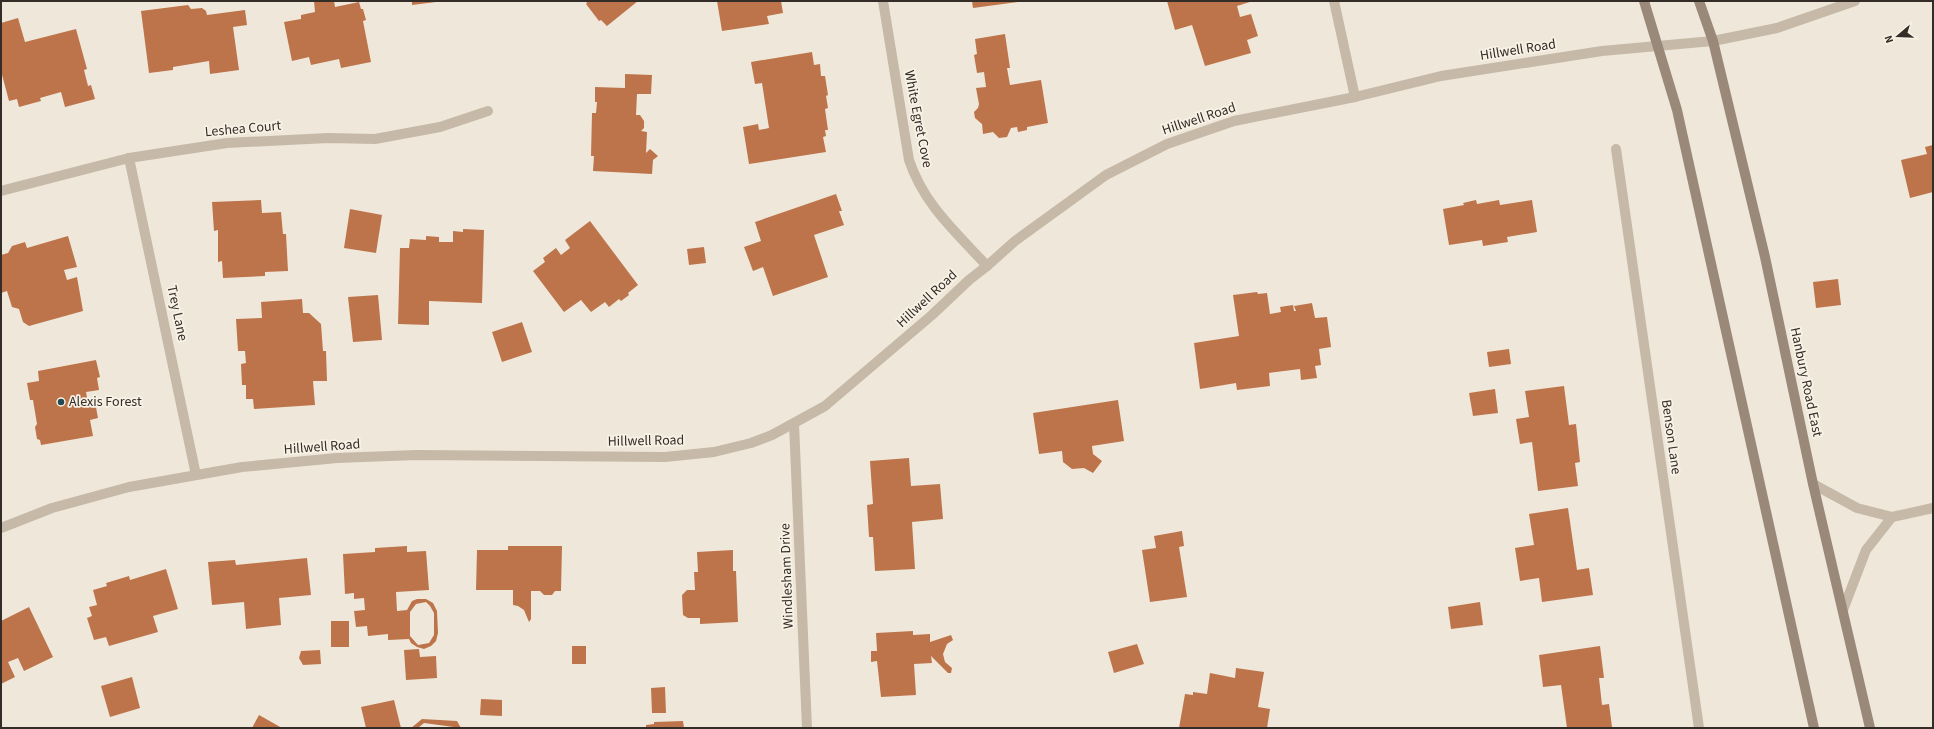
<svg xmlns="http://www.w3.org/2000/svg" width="1934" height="729" font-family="'Source Sans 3',sans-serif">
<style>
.building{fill:#bd744a;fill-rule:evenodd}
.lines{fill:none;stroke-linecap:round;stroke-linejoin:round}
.service{stroke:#c6b9a7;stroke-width:10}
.minor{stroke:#c6b9a7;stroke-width:10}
.tertiary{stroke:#c6b9a7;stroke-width:10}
.secondary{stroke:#9a8979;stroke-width:10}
.poi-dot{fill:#204952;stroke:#f8f2e6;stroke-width:1.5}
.labels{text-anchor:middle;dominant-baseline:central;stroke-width:3.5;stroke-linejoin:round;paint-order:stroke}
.street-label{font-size:14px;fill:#342c27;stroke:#f8f2e6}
.poi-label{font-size:14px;fill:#342c27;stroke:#f8f2e6;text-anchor:start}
</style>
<rect width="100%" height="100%" fill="#efe8da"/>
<g class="building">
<path d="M314,1H334L335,7L359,2L361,9H363L366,20L363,21L371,62L341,68L339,59L311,65L309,57L292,61L284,22L301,19V15L315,12Z"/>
<path d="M412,1H436V2L412,5Z"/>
<path d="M586,1H638L607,26L601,20L599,21L586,4L587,3Z"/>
<path d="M717,1H781L783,13L767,16L769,24L722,31Z"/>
<path d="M972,1H1018V2L973,8Z"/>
<path d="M1167,1H1253L1237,6L1240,17L1251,14L1258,36L1247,40L1251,53L1205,66L1192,25L1175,30Z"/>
<path d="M188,5L191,9L202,8L206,11L207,15L245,10L247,25L233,27L239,70L210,74L209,61L173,67V70L149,73L141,11Z"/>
<path d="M18,18L25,42L76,29L87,69L84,70L88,86L91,85L95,99L65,107L61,92L40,98L41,101L19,107L17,99L9,101L1,71V23Z"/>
<path d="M1005,34L1010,68H1007L1010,85L1041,80L1048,123L1027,127V130L1018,132L1017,127L1011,128L1007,137L999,138L993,132L983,134L982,124L975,118L974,112L978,108L979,104L976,88L986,87L984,72L977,73L974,55L977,54L975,39Z"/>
<path d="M812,52L814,65L820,64L821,76H825L828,95L826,96L828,108L825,109L828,130H825L826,136L823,137L826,152L749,164L743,127L758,124L759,130L769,128L762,83L755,84L751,62Z"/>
<path d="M625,74L652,75L651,94H637L636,115H640L644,121V128L641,131L647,132L646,153L650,149L658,156L653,160L652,174L593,171L594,156H591L592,113H596L597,102H595V87L625,88Z"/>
<path d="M1933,145V192L1910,198L1901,160L1927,154L1925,147Z"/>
<path d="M836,194L842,211H839L844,225L814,235L828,277L773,296L763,267L753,271L744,247L761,241L755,222Z"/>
<path d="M261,200L262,213L281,212L283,234H286L288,271L265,272V276L223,278L222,261L218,262V230L214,231L212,202Z"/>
<path d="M1476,200L1477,204L1499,200L1500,205L1532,200L1537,232L1507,237L1508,242L1483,246L1482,240L1449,245L1443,209L1464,205L1463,203Z"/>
<path d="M350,209L382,215L376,253L344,248Z"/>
<path d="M590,221L638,285L628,293L629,295L621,301L619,299L609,307L605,302L591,312L581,300L564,312L533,271L545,262L543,258L556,248L561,255L570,248L565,240Z"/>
<path d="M463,229L484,230L482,303L429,301V325L398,324L400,248H409L410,239L426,240V236L439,237V242H453V231L463,232Z"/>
<path d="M68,236L77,267L64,270L67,280L77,277L83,311L29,326L23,322L19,309L12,307L7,291L1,293V255L8,253L12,246L25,242L27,248Z"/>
<path d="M704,247L706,263L689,265L687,249Z"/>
<path d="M1838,279L1841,305L1816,308L1813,282Z"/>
<path d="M1257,292L1258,294L1267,293L1270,314L1281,312L1280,307L1293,305L1294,311H1296L1294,306L1312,303L1315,318L1327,317L1331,347L1319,349L1321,365L1315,366L1317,378L1301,380L1300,369L1269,373L1270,386L1237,390L1236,383L1200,389L1194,343L1239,336L1233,295Z"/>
<path d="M378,295L382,340L353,342L348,297Z"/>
<path d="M302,299L303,313H309L321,324L323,351H326L327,381H313L315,405L254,409L253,399H246V385H242L241,364L246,363L245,351H238L236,319L262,318L261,302Z"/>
<path d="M522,322L532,352L502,362L492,332Z"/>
<path d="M1509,349L1511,364L1489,367L1487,352Z"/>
<path d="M96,360L100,377L97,378L99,390L86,392L88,403L95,402L98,418L90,420L93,436L41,445L40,440L37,439L35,427L37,424L33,400H30L27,383L39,381L38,371Z"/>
<path d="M1564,386L1569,425L1576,424L1580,462L1575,463L1578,486L1538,491L1532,442L1520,444L1516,419L1529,417L1525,391Z"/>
<path d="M1495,389L1498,413L1473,416L1469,393Z"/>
<path d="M1118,400L1124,441L1092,446L1093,454L1102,461L1093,473L1084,468L1072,469L1063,462L1062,451L1039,454L1033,413Z"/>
<path d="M909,458L911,486L940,484L943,519L912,522L915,569L875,571L873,537H869L867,505L873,504L870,461Z"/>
<path d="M1568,508L1577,570L1589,568L1593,595L1542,602L1539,578L1520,581L1515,548L1534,545L1529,514Z"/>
<path d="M1182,531L1184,546L1179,547L1187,597L1150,602L1142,550L1156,548L1154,536Z"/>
<path d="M407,546V552L426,551L429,590L396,592L397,611L407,610L412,601L417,599H426L433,603L437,611L438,633L436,641L431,646L424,649L417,647L411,643L409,639L388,640V634L368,636L367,626L356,627L354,611L365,610L364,598L354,599V593L345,594L343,554L375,552V548ZM426,602L430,606L434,613V635L429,643L418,645L410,636V612L416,604Z"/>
<path d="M508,546H562L561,591H555L552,595H544L540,591H531V619L529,622L524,610L518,606L513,605V590H476L477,550H508Z"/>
<path d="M733,550V571H736L738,622L700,624V618H688L683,615L682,595L687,590H695L694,572H698L697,552Z"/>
<path d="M307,558L311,595L279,598L281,625L246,629L244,602L212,605L208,562L235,560L236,565Z"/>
<path d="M166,569L178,609L153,616L158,632L109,646L106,637L94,640L87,618L92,616L89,607L97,605L93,590L107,586L106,583L129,576L130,580Z"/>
<path d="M1480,602L1483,625L1451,629L1448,607Z"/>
<path d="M29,607L53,657L24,671L18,658L8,662L15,677L1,684V621Z"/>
<rect x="331" y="621" width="18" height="26"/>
<path d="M913,631V635L930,634V642L951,635L953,640L947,644L943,654L945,662L952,668L951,673H948L931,656L932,663L914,664L916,695L881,697L877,661L871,662V651H877L876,633Z"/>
<path d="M1137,644L1144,664L1114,673L1108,652Z"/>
<rect x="572" y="646" width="14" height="18"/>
<path d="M1600,646L1604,678H1599L1602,705L1609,704L1612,727L1567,728L1561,685L1543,687L1539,655Z"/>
<path d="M419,649L420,657L436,656L437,678L406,680L404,650Z"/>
<path d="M320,650L321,664L303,665L299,658L301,651Z"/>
<path d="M1236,668L1264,672L1258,707L1270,709L1267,728H1179L1185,694L1193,695V692L1207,694L1210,673L1235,678Z"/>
<path d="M132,677L140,708L110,717L101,686Z"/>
<path d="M665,687L666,713H652L651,688Z"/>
<path d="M481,699L502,700V716L480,715Z"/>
<path d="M394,700L401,728H366L361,707Z"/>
<path d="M259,715L282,728H252Z"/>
<path d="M422,719L457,721L461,728L424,723L418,728H411Z"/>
<path d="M683,721L684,728H646V725L654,724V722Z"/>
</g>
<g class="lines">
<g class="service">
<path d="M1813,484L1857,508L1892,517L1933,508"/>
<path d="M1843,610L1866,550L1892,517"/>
</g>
<g class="minor">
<path d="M883,1L909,160C924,205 956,232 987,266"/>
<path d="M1334,1L1355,97"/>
<path d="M1616,149L1699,728"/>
<path d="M129,158L196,475"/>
<path d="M1,191L129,158L227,143L328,138L375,139L440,127L488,111"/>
<path d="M794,424L807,728"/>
</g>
<path class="tertiary" d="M1,528L52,508L129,487L242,467L337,458L416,455L665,457L714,452L751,443L772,435L825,406L932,315L969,280L987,266L1015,241L1106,175L1167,144L1234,121L1355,97L1441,76L1602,51L1713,41L1777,28L1855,1"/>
<g class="secondary">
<path d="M1644,1L1677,110L1814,728"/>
<path d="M1699,1L1713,41L1765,257L1813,484L1870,728"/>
</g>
</g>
<circle class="poi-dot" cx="61" cy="402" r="4"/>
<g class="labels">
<g class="street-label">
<text transform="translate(1518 50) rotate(-9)">Hillwell Road</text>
<text transform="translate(918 119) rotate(79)">White Egret Cove</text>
<text transform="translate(1199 119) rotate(-18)">Hillwell Road</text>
<text transform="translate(243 129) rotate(-5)">Leshea Court</text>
<text transform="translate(927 299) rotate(-43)">Hillwell Road</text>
<text transform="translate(177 313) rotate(78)">Trey Lane</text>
<text transform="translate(1806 382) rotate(78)">Hanbury Road East</text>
<text transform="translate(1671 437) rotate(82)">Benson Lane</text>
<text transform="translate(646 441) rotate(-1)">Hillwell Road</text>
<text transform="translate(322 447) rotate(-4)">Hillwell Road</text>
<text transform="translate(787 576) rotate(-92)">Windlesham Drive</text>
</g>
<g class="poi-label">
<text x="69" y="402">Alexis Forest</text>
</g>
</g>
<rect width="1934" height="729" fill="none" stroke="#342c27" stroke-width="4"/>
<g transform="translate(1898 36) rotate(251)" stroke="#f8f2e6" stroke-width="3" paint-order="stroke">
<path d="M0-3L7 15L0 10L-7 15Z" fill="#342c27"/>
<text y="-6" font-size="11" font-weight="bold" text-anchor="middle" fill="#342c27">N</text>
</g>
</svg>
